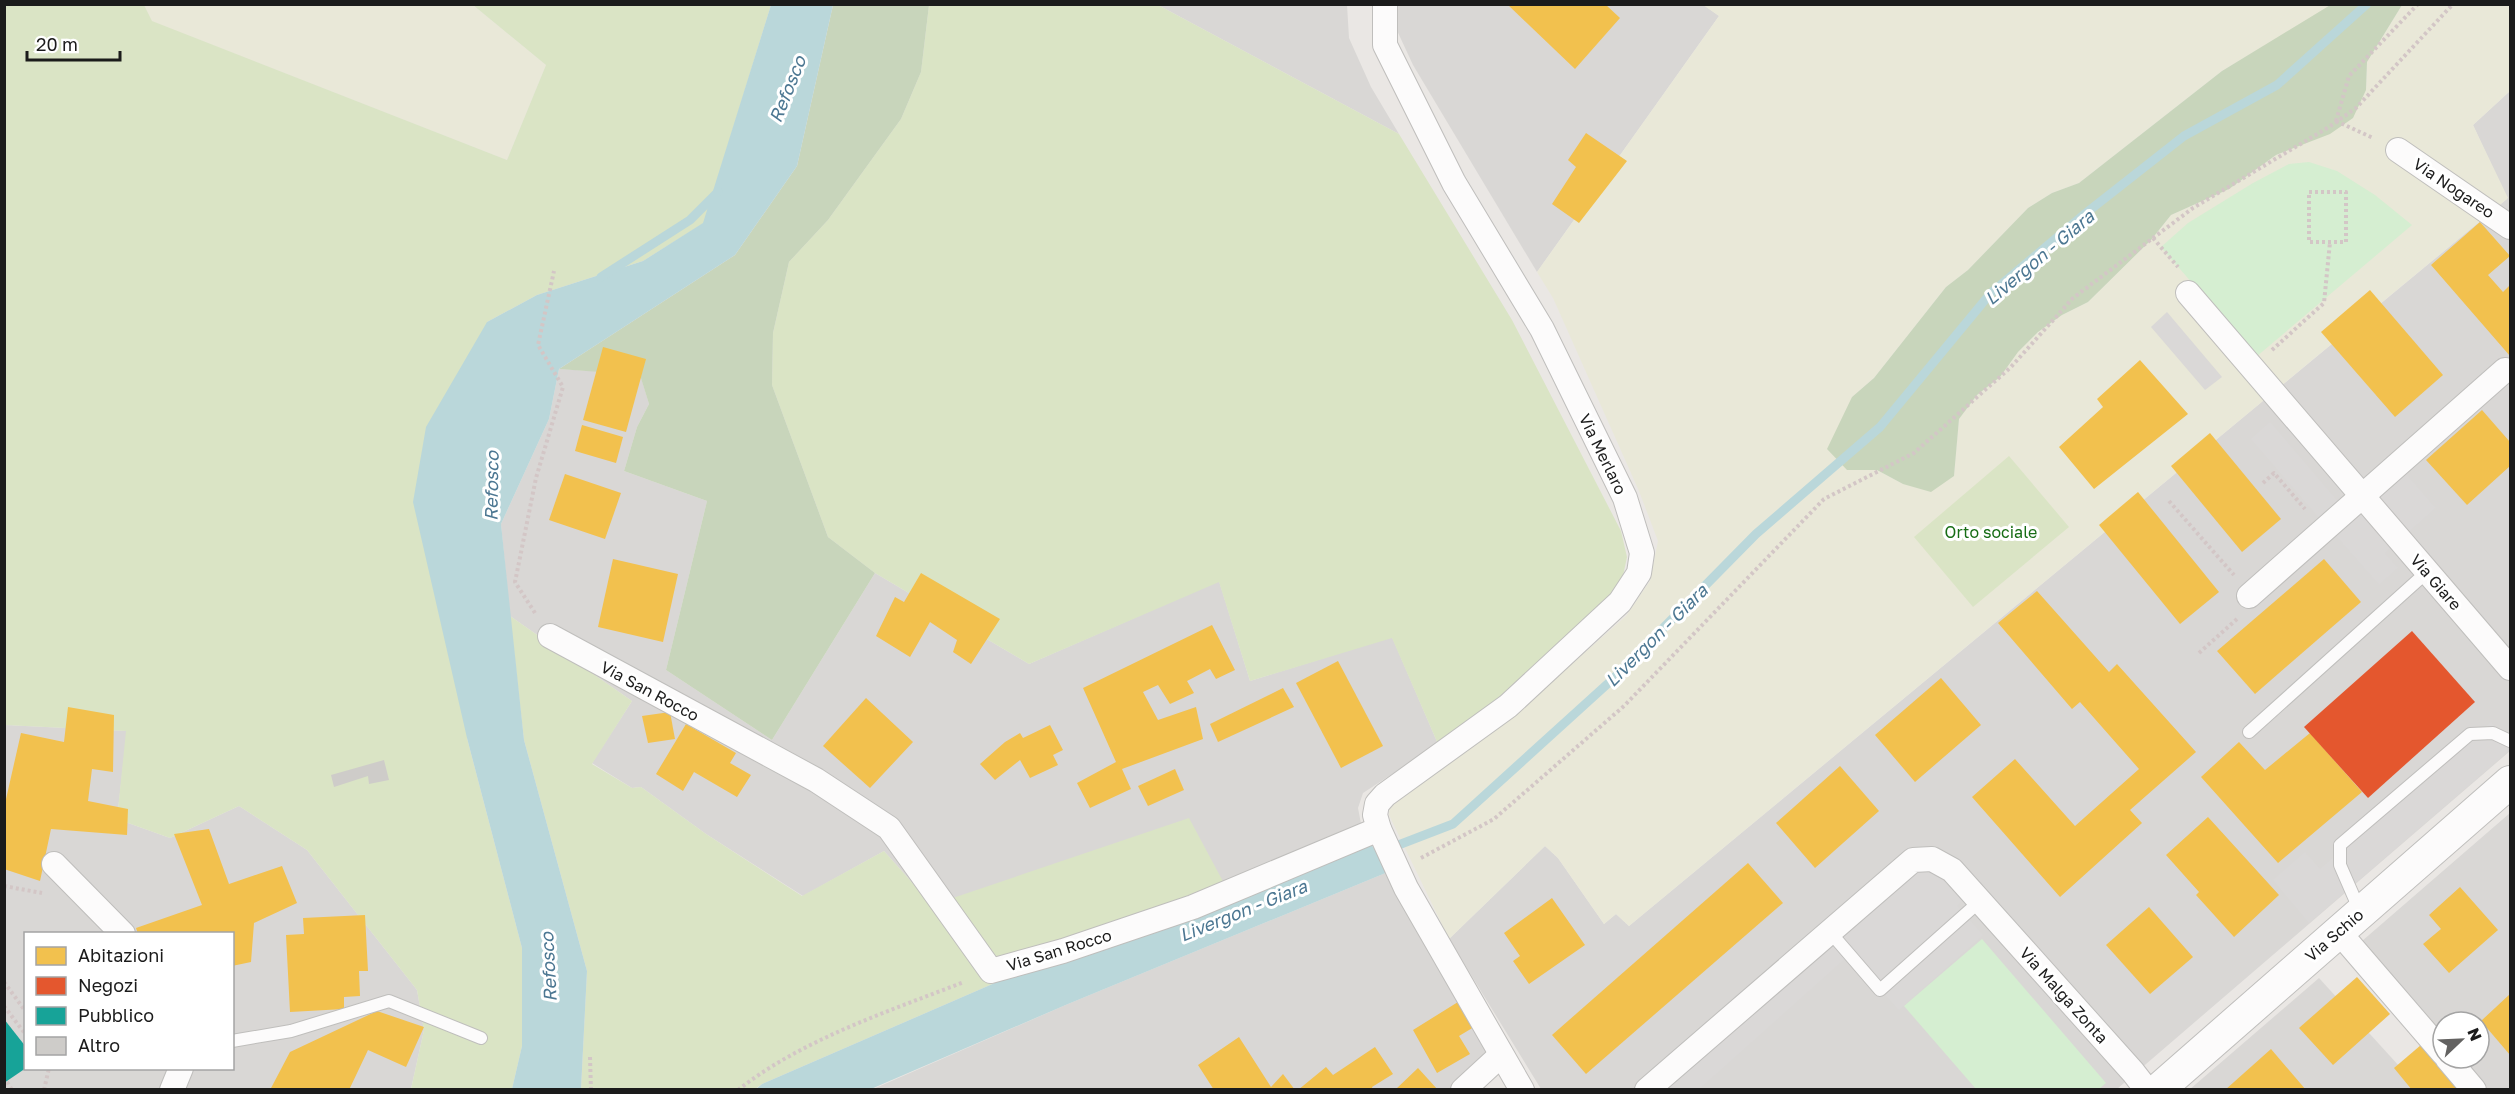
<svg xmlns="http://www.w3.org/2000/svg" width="2515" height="1094" font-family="'Golos Text',sans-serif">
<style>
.residential{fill:#d9d7d5;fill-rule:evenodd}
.farmland{fill:#e9e8d8}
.grass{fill:#dae4c5}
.forest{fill:#c8d5bb}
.park{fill:#d5eed1}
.parking{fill:#dad8d7}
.water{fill:#bad7da}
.homes{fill:#f2c14e}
.shops{fill:#e4572e}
.public{fill:#17a398}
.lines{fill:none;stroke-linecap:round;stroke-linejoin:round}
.stream{stroke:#bad7da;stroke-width:9}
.building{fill:#ceccc9}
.service-casing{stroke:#bfbebc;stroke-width:14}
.minor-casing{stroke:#bfbebc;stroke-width:26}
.tertiary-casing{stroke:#bfbebc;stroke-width:34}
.path{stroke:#d3c6c6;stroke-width:4;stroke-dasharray:3 3;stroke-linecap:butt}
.service{stroke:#fcfbfb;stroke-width:12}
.minor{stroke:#fcfbfb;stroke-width:24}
.tertiary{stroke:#fcfbfb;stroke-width:32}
.labels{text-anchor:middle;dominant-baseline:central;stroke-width:6;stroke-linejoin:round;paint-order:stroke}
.street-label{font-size:16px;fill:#1b1b1b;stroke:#fff}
.park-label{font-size:16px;fill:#176d15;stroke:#fff}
.water-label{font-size:18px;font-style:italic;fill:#4c7792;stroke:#fff}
</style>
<rect width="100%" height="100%" fill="#eae7e4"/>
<g class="residential">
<path d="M1395,4H1703L1719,16L1537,272L1413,65L1394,24Z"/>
<path d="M1158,5H1347L1349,38L1371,87L1399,134Z"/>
<path d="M2510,91V751L2117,1089H1541L1449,939L1545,846L1558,858L1604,924L1616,914L1629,926L2507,199L2473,125Z"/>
<path d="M559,369L640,374L649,404L637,427L624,471L707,501L666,670L772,740L875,573L1029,664L1219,581L1250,681L1392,637L1438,744L1363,793L1358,808L1362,829L1226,887L932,905L884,851L803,896L706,834L641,787L632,788L592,763L632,701L510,616L501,524L549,419Z"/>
<path d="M5,725L127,731L117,819L170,838L239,806L307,850L417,990L424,1030L411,1089L5,1090ZM26,934H232V1068H26Z"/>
<path d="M2510,813V1089H2483L2455,1058H2479V1022H2443V1045L2354,948Z"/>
<path d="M1388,872L1495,1061L1463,1090H871L1068,1004Z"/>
<path d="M2319,978L2420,1089L2189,1090Z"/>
</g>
<g class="farmland">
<path d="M144,5H473L546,65L507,160L151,21Z"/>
<path d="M1703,5H2332L2222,71L2079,183L2052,193L2028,208L1968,270L1946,287L1874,378L1852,397L1847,470H1877L1903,484L1954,476L1959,419L1977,395L2000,377L2018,352L2038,332L2062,315L2088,302L2151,240L2171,215L2229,189L2276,155L2302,143L2366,90L2367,62L2402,5H2510V91L2473,125L2508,198L1629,926L1616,914L1604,924L1558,858L1545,846L1449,939L1389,815L1390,803L1510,719L1626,616L1650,581L1658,541L1639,491L1553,298L1537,272L1719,16Z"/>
</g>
<g class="grass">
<path d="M5,5H144L152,21L507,160L546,65L473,5H771L704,223L643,261L537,295L487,322L467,738L522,948V1046L512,1089H411L424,1030L417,990L307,850L239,806L170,838L117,819L126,731L5,725Z"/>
<path d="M929,5H1158L1399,134L1512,320L1621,531L1627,557L1623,576L1606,601L1502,698L1438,744L1392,638L1250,681L1219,582L1029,664L875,573L828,537L772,385L773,333L789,262L828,220L901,119L921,72Z"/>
<path d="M2009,456L2069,527L1973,607L1914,537Z"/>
<path d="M510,616L632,701L592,764L632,788L641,787L706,834L802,896L884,851L932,905L1189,818L1226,887L1004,979L762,1084L755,1089H581L587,971L524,740Z"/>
</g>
<g class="forest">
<path d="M2332,4L2402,5L2367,62L2366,90L2353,118L2330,134L2276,155L2229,189L2171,215L2151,240L2088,302L2062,315L2038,332L2018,352L2000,377L1977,395L1959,419L1954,476L1931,492L1903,484L1877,470H1847L1827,449L1852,397L1874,378L1946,287L1968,270L2028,208L2052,193L2079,183L2222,71Z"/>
<path d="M833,5H929L921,72L901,119L828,220L789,262L773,333L772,385L828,537L875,573L772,740L666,670L707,501L624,471L637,427L649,404L640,375L559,369L735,255L797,166Z"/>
</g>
<g class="park">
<path d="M2309,162L2337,171L2375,195L2412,225L2256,357L2161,247L2188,223L2253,183L2289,164Z"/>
<path d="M1982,939L2106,1083L2099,1089H1976L1904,1006Z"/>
</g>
<g class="parking">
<path d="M2167,312L2222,377L2205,390L2151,327Z"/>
<path d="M2270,422L2340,504L2321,520L2251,439Z"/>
<path d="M2402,469L2436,508L2385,553L2398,568L2379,585L2336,536L2387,491L2383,485Z"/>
<path d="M2491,722L2510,745V750L2309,923L2273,880L2305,852L2320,869Z"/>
<path d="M1928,857L1965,898L1957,906L1983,935L1899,1010L1849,955L1699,1089L1667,1090Z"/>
</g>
<g class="water">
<path d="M771,5H833L797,166L735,255L559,369L549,419L501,524L524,740L587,971L581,1089H512L522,1046V948L467,738L413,502L426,427L487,322L537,295L643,261L703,223Z"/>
<path d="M1362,829L1388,872L1068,1004L871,1089L755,1090L762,1084L1004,979Z"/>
</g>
<g class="homes">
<path d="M1507,4H1605L1620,18L1575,69Z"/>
<path d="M1586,133L1627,161L1579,223L1552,204L1576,167L1568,160Z"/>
<path d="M2480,222L2510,256L2488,275L2503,292L2510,285V356L2431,265Z"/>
<path d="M2370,290L2443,375L2395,417L2321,332Z"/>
<path d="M603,347L646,359L626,432L583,420Z"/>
<path d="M2140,360L2188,414L2094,489L2059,447L2103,407L2097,399Z"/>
<path d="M2482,410L2510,442V466L2467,505L2426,460Z"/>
<path d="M582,425L623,437L616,463L575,451Z"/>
<path d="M2210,433L2281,519L2242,552L2171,466Z"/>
<path d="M565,474L621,493L605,539L549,520Z"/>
<path d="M2138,492L2219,592L2180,624L2099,525Z"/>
<path d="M613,559L678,574L663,642L598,627Z"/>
<path d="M2324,559L2361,602L2255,694L2217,651Z"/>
<path d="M921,573L1000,619L971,664L953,652L957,640L930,622L910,657L876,636L895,597L904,602Z"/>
<path d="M2037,591L2109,672L2117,664L2196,752L2130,810L2142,823L2060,897L1972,797L2015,759L2075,826L2139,769L2080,702L2072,709L1998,623Z"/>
<path d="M1212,625L1235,670L1216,679L1210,669L1187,681L1194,693L1170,704L1158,685L1143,692L1158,720L1196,707L1203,739L1122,769L1131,789L1090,808L1077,783L1116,762L1083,688Z"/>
<path d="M1338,661L1383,746L1341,768L1296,683Z"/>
<path d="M1941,678L1981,725L1915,782L1875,735Z"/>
<path d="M1283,688L1294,707L1218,742L1210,724Z"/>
<path d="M866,698L913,742L870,788L823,746Z"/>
<path d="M68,707L114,715L113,772L92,769L88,801L128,809L127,835L51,829L40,881L4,869V808L21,733L64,742Z"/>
<path d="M670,712L675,739L648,743L642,716Z"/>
<path d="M686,724L736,753L730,763L751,775L737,797L694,772L683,791L656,774Z"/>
<path d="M1050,725L1063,750L1053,755L1058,765L1030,778L1020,760L995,780L980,764L1005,742L1020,733L1023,738Z"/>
<path d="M2310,733L2362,792L2278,863L2201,777L2239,742L2265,770Z"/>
<path d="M1840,766L1879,811L1815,868L1776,823Z"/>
<path d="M1175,769L1184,790L1148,806L1138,786Z"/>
<path d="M2208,817L2279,895L2234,937L2196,895L2199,892L2166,855Z"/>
<path d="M209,829L229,884L282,866L297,903L254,923L251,962L232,966V934H138L136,928L202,905L174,834Z"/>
<path d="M1748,863L1783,903L1586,1074L1552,1035Z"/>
<path d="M2460,887L2498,930L2449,973L2423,944L2441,929L2429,915Z"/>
<path d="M1552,898L1585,945L1529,984L1513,961L1520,956L1504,933Z"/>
<path d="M2149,907L2193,957L2150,994L2106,945Z"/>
<path d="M365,915L368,971H359L360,996L344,997V1009L290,1012L286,935L304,934L303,918Z"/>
<path d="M2357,977L2390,1014L2333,1065L2299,1028Z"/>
<path d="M2510,994V1055L2481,1021Z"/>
<path d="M1458,1002L1474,1027L1459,1036L1470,1054L1437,1073L1413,1030Z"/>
<path d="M377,1011L424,1027L406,1067L368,1050L349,1090H270L290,1052Z"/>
<path d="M1239,1037L1271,1087L1283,1074L1295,1090H1214L1198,1065Z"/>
<path d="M2421,1045L2459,1090H2412L2394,1068Z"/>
<path d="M1375,1047L1393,1074L1372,1087L1373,1090H1298L1326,1067L1333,1075Z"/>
<path d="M2271,1049L2306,1090H2225Z"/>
<path d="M1418,1068L1438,1090H1395Z"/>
</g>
<path class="shops" d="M2412,631L2475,702L2368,798L2304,727Z"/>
<path class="public" d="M4,1019L26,1047V1068L4,1083Z"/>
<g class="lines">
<g class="stream">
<path d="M601,277L690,220L718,192"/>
<path d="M1388,849L1453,824L1614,678L1756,534L1880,427L1990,294L2086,213L2184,136L2277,85L2367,4"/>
</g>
</g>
<path class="building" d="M384,760L389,780L369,784L368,776L334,787L331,775Z"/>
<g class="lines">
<g class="service-casing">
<g id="service">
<path d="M2249,732L2427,572"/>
<path d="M2360,911L2340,865V845L2470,734L2493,733L2510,741"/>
<path d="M1830,932L1880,990L1979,902"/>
<path d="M232,1041L291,1031L389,1001L481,1038"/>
</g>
</g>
<g class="minor-casing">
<g id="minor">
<path d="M1385,4V45L1454,183L1542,329L1625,498L1642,553L1639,573L1620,602L1508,706L1385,795L1377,804L1375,815L1379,829L1406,888L1522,1090"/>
<path d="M2398,150L2510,227"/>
<path d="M2188,293L2510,668"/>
<path d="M2249,596L2505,370"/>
<path d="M550,636L816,780L889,828L991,971L1063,951L1193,907L1379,829"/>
<path d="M54,864L123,934"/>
<path d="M2338,931L2443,1053"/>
<path d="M2447,1058L2474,1090"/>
<path d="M172,1090L181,1068"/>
<path d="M1463,1090L1501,1055"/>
<path d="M1647,1090L1913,860L1932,859L1952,870L2133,1072L2147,1090"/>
</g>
</g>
<g class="tertiary-casing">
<path id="tertiary" d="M2158,1090L2510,782"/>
</g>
<g class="path">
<path d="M2336,121L2349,76L2418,4"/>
<path d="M2336,121L2373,138"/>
<rect x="2309" y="192" width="37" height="50"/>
<path d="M2153,238L2178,267"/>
<path d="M2272,350L2324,303L2330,242"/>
<path d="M2263,483L2274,473L2305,509"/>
<path d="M2169,501L2234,575"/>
<path d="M535,613L515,582L536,478L563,387L538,345L554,271"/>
<path d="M2199,653L2237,619"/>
<path d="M1421,858L1494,819L1624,706L1824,499L1914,453L2011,367L2073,298L2193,208L2329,127L2356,108L2453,4"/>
<path d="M4,886L42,893"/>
<path d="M4,982L26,1012"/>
<path d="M4,1006L26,1035"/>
<path d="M590,1057L591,1090"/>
<path d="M7,1082L12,1090"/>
<path d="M44,1090L49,1068"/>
<path d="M738,1090C801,1040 889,1011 964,982"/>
</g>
<use href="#service" class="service"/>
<use href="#minor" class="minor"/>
<use href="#tertiary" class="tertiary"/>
</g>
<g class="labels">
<g class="street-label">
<text transform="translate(2454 188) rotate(34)">Via Nogareo</text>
<text transform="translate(1603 454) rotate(64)">Via Merlaro</text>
<text transform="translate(2436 582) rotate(49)">Via Giare</text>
<text transform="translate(650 691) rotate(28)">Via San Rocco</text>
<text transform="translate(2334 935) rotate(-41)">Via Schio</text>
<text transform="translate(1059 950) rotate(-17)">Via San Rocco</text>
<text transform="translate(2064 995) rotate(48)">Via Malga Zonta</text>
</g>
<g class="park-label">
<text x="1991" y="532">Orto sociale</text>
</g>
<g class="water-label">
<text transform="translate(787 89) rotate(-68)">Refosco</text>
<text transform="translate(2039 257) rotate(-40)">Livergon - Giara</text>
<text transform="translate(491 486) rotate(-89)">Refosco</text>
<text transform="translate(1656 635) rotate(-45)">Livergon - Giara</text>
<text transform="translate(1243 910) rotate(-22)">Livergon - Giara</text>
<text transform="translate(548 967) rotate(-93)">Refosco</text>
</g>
</g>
<rect width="2515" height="1094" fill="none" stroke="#1b1b1b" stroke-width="12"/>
<rect x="24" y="932" width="210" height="138" fill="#ffffff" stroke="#a4a4a4" stroke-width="1.5"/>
<rect x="36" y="947" width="30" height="18" fill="#f2c14e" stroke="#a4a4a4" stroke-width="1.5"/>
<text x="78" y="962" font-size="18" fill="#1b1b1b">Abitazioni</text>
<rect x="36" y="977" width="30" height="18" fill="#e4572e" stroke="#a4a4a4" stroke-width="1.5"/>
<text x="78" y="992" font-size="18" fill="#1b1b1b">Negozi</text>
<rect x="36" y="1007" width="30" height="18" fill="#17a398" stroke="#a4a4a4" stroke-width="1.5"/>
<text x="78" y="1022" font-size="18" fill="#1b1b1b">Pubblico</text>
<rect x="36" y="1037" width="30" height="18" fill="#ceccc9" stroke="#a4a4a4" stroke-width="1.5"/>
<text x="78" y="1052" font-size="18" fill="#1b1b1b">Altro</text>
<g transform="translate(2461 1040) rotate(67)"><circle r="28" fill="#ffffff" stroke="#a4a4a4" stroke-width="1.5"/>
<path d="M0-4.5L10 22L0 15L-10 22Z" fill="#636261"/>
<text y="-9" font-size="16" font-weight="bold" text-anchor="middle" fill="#1b1b1b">N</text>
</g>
<path d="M27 51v9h93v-9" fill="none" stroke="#1b1b1b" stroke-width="3"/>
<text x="36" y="51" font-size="18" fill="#1b1b1b" stroke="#ffffff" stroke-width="4.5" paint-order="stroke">20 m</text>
</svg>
